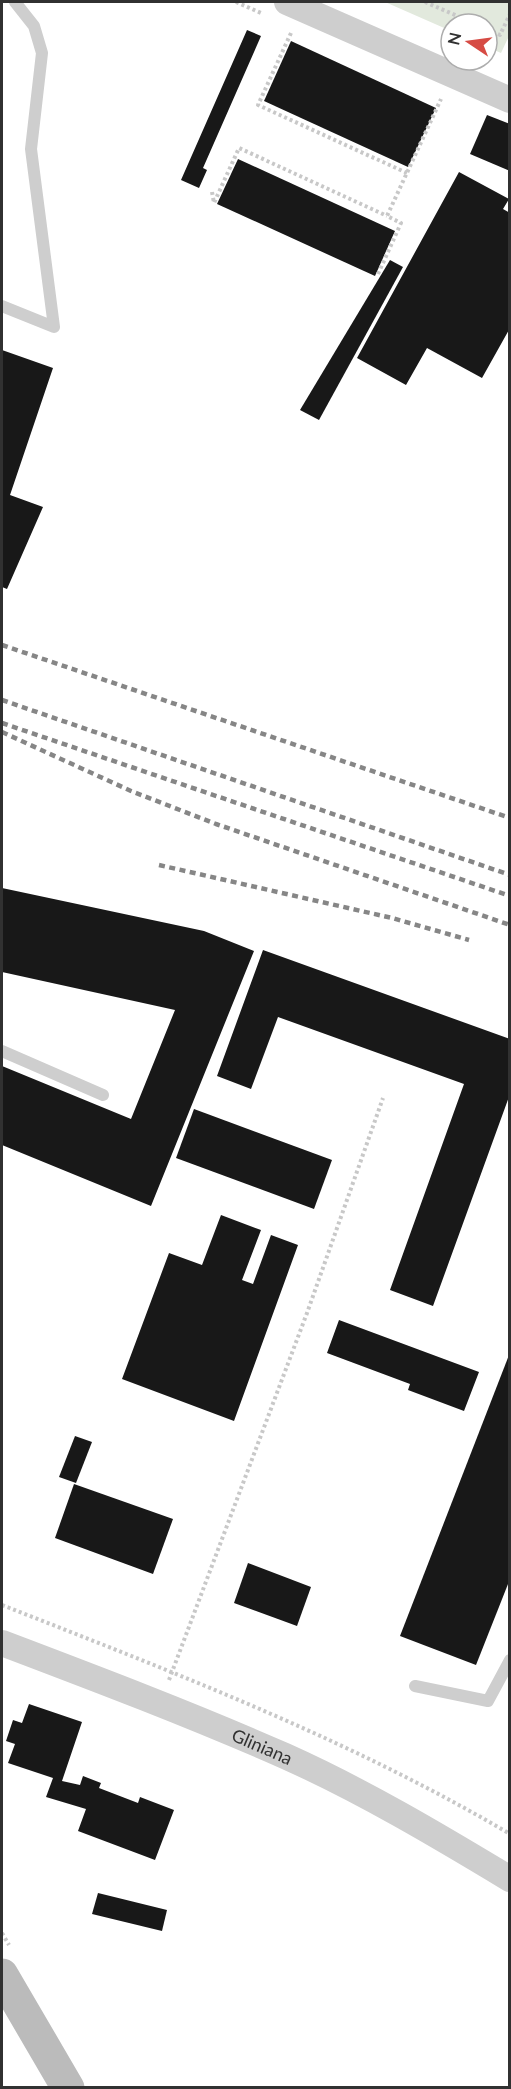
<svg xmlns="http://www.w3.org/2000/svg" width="511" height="2089" font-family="Lato,sans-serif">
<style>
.green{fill:#e2e9dd}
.building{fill:#181818}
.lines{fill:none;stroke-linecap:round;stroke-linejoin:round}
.path{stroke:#c8c8c8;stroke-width:4;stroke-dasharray:3 3;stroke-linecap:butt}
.lane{stroke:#cecece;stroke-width:12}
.street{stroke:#cecece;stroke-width:26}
.secondary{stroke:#bbb;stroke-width:33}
.rail{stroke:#868686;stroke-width:4.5;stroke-dasharray:6 4.5;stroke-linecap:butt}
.labels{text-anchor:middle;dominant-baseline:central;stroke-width:6;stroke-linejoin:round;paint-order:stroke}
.street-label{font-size:18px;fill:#313131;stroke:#fff}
</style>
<rect width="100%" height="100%" fill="#fff"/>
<path class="green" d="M385,2H509V36L501,53L487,47V24H451V31Z"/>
<g class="building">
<path d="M247,30L261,36L203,168L207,170L199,188L181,180Z"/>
<path d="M291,41L436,108L408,167L264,101Z"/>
<path d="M487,115L510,124V171L470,154Z"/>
<path d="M238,159L395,231L375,276L217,204Z"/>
<path d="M459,172L509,199L503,209L510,213V328L482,378L427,348L406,385L357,358Z"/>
<path d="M390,260L403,267L319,420L300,410Z"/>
<path d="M2,350L53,368L10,495L43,507L7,589L2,587Z"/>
<path d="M2,888L204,931L254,951L151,1206L2,1145V1066L131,1119L175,1010L2,972Z"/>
<path d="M263,950L510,1039V1094L433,1306L390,1290L464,1084L278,1017L251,1089L217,1076Z"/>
<path d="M194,1109L332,1160L314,1209L176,1158Z"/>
<path d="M221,1215L261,1230L242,1280L253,1284L271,1235L298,1245L234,1421L122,1379L169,1253L202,1265Z"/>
<path d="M339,1320L479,1372L464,1411L408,1390L410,1384L327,1353Z"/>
<path d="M509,1355L510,1579L476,1665L400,1636Z"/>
<path d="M75,1436L92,1442L76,1483L59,1477Z"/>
<path d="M74,1484L173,1519L153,1574L55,1538Z"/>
<path d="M248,1563L311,1587L297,1626L234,1603Z"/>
<path d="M29,1704L82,1722L62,1781L80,1785L83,1776L101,1783L99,1788L138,1803L140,1797L174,1810L155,1860L78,1831L86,1809L46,1797L53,1778L8,1763L15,1744L6,1741L13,1720L22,1723Z"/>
<path d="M98,1893L167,1910L162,1931L92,1914Z"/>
</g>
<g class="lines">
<g class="path">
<path d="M236,2L261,13"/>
<path d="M425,2L476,24"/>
<path d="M487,29L500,35L510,14"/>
<path d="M291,33L258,105L407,173"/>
<path d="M212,192L214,203L239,148L387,216"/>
<path d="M378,274L401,223L387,216L441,99"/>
<path d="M2,1605C175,1673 349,1739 510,1834"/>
<path d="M169,1680L307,1313L383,1098"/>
<path d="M2,1933L9,1945"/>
</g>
<g class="lane">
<path d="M2,306L54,327L31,149L42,53L34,26L15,2"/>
<path d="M2,1051L103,1095"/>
<path d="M415,1686L488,1701L510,1660"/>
</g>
<g class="street">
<path d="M287,2L510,100"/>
<path id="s1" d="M2,1643C97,1679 192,1715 285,1756C363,1791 437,1835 510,1879"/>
</g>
<path class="secondary" d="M2,1975L68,2088"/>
<g class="rail">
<path d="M2,645L510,818"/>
<path d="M2,700L510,875"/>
<path d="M2,723L510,896"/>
<path d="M2,732L131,791L216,824L510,925"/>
<path d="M159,865L392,918L469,940"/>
</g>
</g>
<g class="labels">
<g class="street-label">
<text stroke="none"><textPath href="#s1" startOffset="280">Gliniana</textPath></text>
</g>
</g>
<rect width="511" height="2089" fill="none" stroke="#313131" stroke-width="6"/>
<g transform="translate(469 42) rotate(283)"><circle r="28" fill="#ffffff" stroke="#adadad" stroke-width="1.5"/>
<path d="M0-4.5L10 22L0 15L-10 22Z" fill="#d64b44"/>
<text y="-9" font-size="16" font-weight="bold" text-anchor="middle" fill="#313131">N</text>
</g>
</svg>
